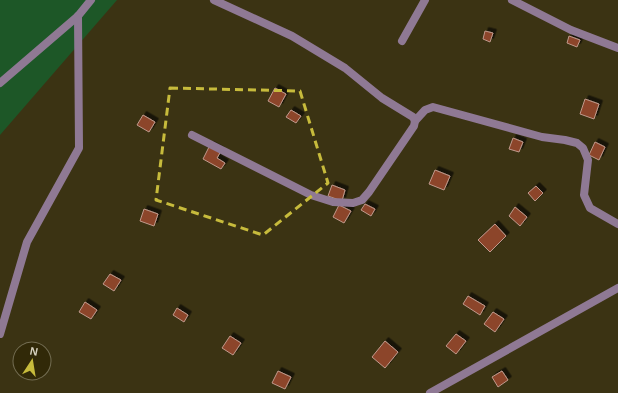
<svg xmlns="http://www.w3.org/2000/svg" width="618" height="393" font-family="Arial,sans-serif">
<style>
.green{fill:#1d5727}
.building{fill:#8c4429;stroke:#bf998c;filter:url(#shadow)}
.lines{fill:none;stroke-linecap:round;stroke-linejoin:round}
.street{stroke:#8f7994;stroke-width:8}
.marked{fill:none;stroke:#c7bb3c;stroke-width:3;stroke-dasharray:8 5;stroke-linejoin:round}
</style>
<defs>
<filter id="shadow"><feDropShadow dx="3.5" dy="-3.5" stdDeviation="0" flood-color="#0009"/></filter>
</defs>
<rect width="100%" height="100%" fill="#3b3313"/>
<path class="green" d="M0,0H117L0,135Z"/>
<g class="building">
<path d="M485,31L493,33L490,42L483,39Z"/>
<path d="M569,36L580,40L577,47L567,43Z"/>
<path d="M275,88L286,94L279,107L268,101Z"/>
<path d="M585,99L599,104L594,119L580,114Z"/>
<path d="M291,110L301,116L296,123L286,117Z"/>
<path d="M143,115L155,122L149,132L137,125Z"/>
<path d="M513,138L523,142L519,152L509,149Z"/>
<path d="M595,142L605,147L599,160L589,155Z"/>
<path d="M210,145L221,151L217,158L225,163L221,169L203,159Z"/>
<path d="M435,170L450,176L444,190L429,184Z"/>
<path d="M332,185L345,190L342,201L328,196Z"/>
<path d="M536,186L543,193L535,201L528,193Z"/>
<path d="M365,204L375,209L371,216L361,210Z"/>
<path d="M339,205L351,211L344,223L333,217Z"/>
<path d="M515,207L527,217L520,226L509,216Z"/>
<path d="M144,209L158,214L154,226L140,221Z"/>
<path d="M495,224L506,236L490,252L478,240Z"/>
<path d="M110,274L121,280L114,291L103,284Z"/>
<path d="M468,296L485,306L480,315L463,304Z"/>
<path d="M85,302L97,310L91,319L79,312Z"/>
<path d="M177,308L188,315L184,322L173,315Z"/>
<path d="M493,312L504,319L495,332L484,324Z"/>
<path d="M456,334L466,341L456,354L446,346Z"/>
<path d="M230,336L241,343L233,355L222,348Z"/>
<path d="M385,341L398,352L385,368L372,357Z"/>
<path d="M278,371L291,377L285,389L272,383Z"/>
<path d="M502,371L508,380L498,387L492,377Z"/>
</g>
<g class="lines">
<g class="street">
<path d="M512,0L571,30L618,48"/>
<path d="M402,41L425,0"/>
<path d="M0,83L78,16L91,0"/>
<path d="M415,121L425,110L433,107L542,137L565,140L577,143L583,148L588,160L584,195L590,208L618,224"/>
<path d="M192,135L311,195L333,202L353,203L362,200L369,192L414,126L415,121L413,117L382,98L345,68L292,36L214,0"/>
<path d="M0,334L27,242L79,148L78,16"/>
<path d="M430,393L618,288"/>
</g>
</g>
<path class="marked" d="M170,88L300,91L328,183L263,235L156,200Z"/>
<g transform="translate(32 361) rotate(12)"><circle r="19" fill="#312908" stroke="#736d52"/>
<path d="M0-3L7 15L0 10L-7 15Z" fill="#c7bb3c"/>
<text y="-6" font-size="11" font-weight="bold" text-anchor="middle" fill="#d7d2c0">N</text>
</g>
</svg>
